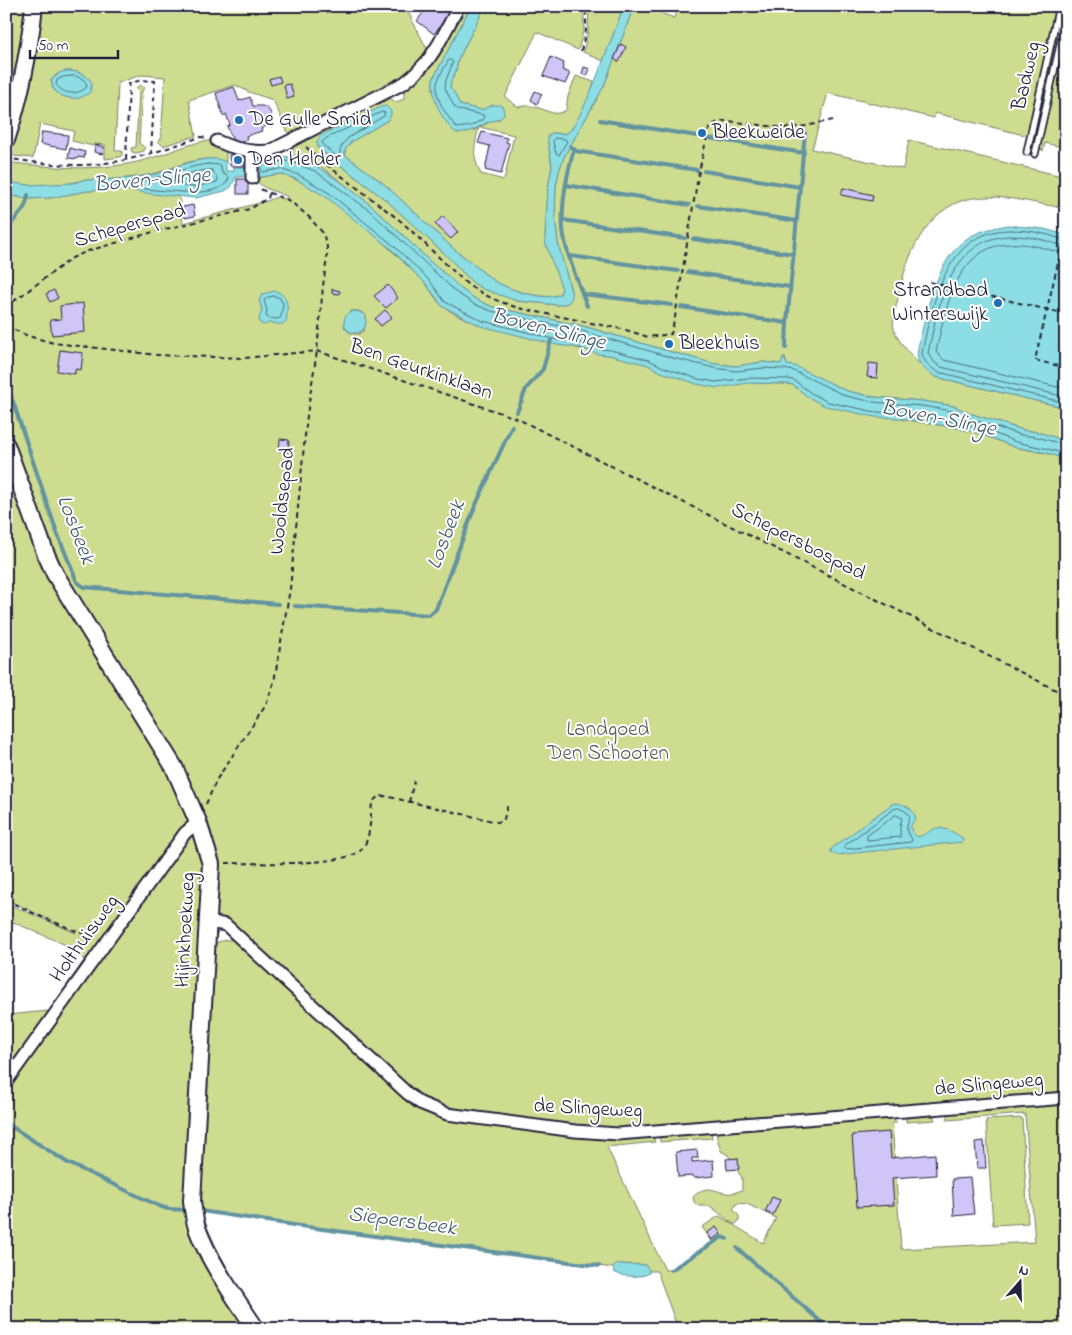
<svg xmlns="http://www.w3.org/2000/svg" width="1072" height="1335" font-family="'Indie Flower',sans-serif">
<style>
.green{fill:#cedc90;stroke:#787f66;fill-rule:evenodd}
.water{fill:#8cdee4;stroke:#6293a0}
.lines{fill:none;stroke-linecap:round;stroke-linejoin:round}
.shore{stroke:#4c6d7f;stroke-width:1}
.stream{stroke:#6293a0;stroke-width:4}
.building{fill:#d1c5f7;stroke:#22223b}
.lane-casing{stroke:#22223b;stroke-width:9}
.street-casing{stroke:#22223b;stroke-width:15}
.secondary-casing{stroke:#22223b;stroke-width:20}
.path{stroke:#22223b;stroke-width:2;stroke-dasharray:5 4;stroke-linecap:butt}
.lane{stroke:#fff;stroke-width:5.5}
.street{stroke:#fff;stroke-width:11}
.secondary{stroke:#fff;stroke-width:16}
.poi-dot{fill:#1f6fb2;stroke:#fff;stroke-width:2}
.labels{text-anchor:middle;dominant-baseline:central;stroke-width:4;stroke-linejoin:round;paint-order:stroke}
.street-label{font-size:21px;fill:#22223b;stroke:#fff}
.poi-label{font-size:21px;fill:#22223b;stroke:#fff;text-anchor:start}
.park-label{font-size:21px;fill:#565a54;stroke:#fff}
.water-label{font-size:22px;font-style:italic;fill:#425a6e;stroke:#fff}
</style>
<rect width="100%" height="100%" fill="#fff"/>
<filter id="ink" filterUnits="userSpaceOnUse"><feTurbulence type="fractalNoise" baseFrequency=".02" numOctaves="2"/><feDisplacementMap in="SourceGraphic" scale="10" xChannelSelector="R" yChannelSelector="G"/><feConvolveMatrix kernelMatrix="1 2 1 2 8 2 1 2 1" color-interpolation-filters="sRGB"/></filter>
<g filter="url(#ink)">
<g class="green">
<path d="M6,6H30L6,125Z"/>
<path d="M39,6H405L429,53L413,73L290,137L273,100L249,92L235,85L189,100L196,136L163,146L158,141L161,139L165,77L141,75L118,83L115,151H122V155L120,157L105,159V145L94,144L93,146L72,141L74,131L40,124L33,158L14,156L8,150L13,135ZM67,71C77,71 84,73 90,80L88,93C75,101 64,99 53,89L51,81C55,75 59,72 67,71Z"/>
<path d="M463,6H471L433,79V91L473,131L491,121L500,119L489,108L481,110L460,105L450,88L451,81L456,71L458,60L485,6H584V29L578,50L537,32L505,97L518,107C524,106 529,105 535,107C546,109 555,118 566,110L568,96L576,76L594,82C591,93 578,126 568,132C564,135 557,133 552,133L548,142L552,166L548,188L545,237L560,280L562,289L560,294C546,302 506,289 493,280C480,271 470,260 456,251L383,183L345,155V150L351,142L388,120L318,148L387,201L449,258L473,283L517,301L558,305L568,303L571,291L558,243L555,217L556,186L559,171L564,157L604,86L634,6H643L674,18L679,6H1051L1055,12V17L1028,136L935,113L934,118L828,93L812,149L903,169L909,140L1066,177L1058,207C1027,202 991,191 961,201C920,216 904,265 897,303C895,310 892,322 894,329C898,344 924,370 936,377L1066,408V441L1038,432L1023,430L969,413L954,406L923,401L874,397L847,391L795,367L787,365L785,358H783L781,364L763,362L737,366L715,364L675,353L583,326L493,307L477,300L461,289L450,278L435,266L372,206L344,184L318,165L290,155V148L289,145L388,97L396,102L404,99V88ZM479,127L514,135L504,180L481,174C472,157 474,146 479,127Z"/>
<path d="M589,6H624L603,61L583,52L588,31Z"/>
<path d="M1066,29V148L1045,143L1043,151L1039,147Z"/>
<path d="M1057,37L1059,40L1038,129L1035,128L1055,41Z"/>
<path d="M140,85L145,88L142,90L139,143L145,148L144,151L136,153L132,152L131,148L136,147L139,91L136,88Z"/>
<path d="M204,141H211L226,148V162C198,152 174,170 148,175C128,179 103,180 83,180C63,187 27,187 6,182V164L14,163C55,168 96,171 137,162C160,157 181,146 204,141Z"/>
<path d="M280,174C331,188 387,246 424,282C431,289 435,300 443,306C461,321 488,325 510,331C590,354 672,367 754,383L787,384L793,385L805,394L901,419L958,428L981,434L1014,447L1066,457V1095L984,1103L618,1131L575,1128L448,1112L422,1101L408,1091L222,917L214,944C224,939 232,938 242,943L407,1097C420,1106 432,1112 447,1116C515,1126 583,1138 652,1134L655,1142L607,1147L665,1270H671L713,1243L702,1227L719,1216L763,1243L776,1218L747,1204L737,1203L733,1209L739,1216V1220L736,1224H733L710,1206H699L694,1202L693,1197C706,1184 711,1190 726,1193C731,1194 737,1192 742,1190V1178L728,1155L721,1151L717,1138L716,1129L891,1115L897,1123H892L901,1249L1035,1242L1025,1114L947,1120L950,1110L1066,1101V1329H678L657,1271H649L647,1267L645,1265L617,1264L613,1268L300,1226L201,1211C215,1253 242,1292 265,1329H260C235,1289 204,1248 195,1201L210,959L200,991L188,1206C197,1251 227,1290 251,1329H6V1087L106,948L97,944L98,947L6,1076V1015L49,1011L85,959L81,957L83,954L82,952L6,919V903L76,933L6,899V194L27,199L50,198L87,191L121,189L179,196L183,223L267,201L277,197L282,199L289,198C279,191 260,190 255,178ZM350,311H359L366,315L364,330L359,334C351,334 348,333 344,326L347,316Z"/>
<path d="M932,1113L935,1120L906,1122V1114Z"/>
<path d="M1022,1118L1028,1223L993,1225L986,1120Z"/>
<path d="M711,1129L712,1138L660,1142L659,1134Z"/>
</g>
<g class="water">
<path d="M471,6H485L458,60L456,71L451,81L450,88L454,92L460,105L481,110L493,105H500L503,107L504,115C499,120 492,121 486,123C478,127 467,135 457,133C454,132 452,129 449,126C438,112 432,97 433,79Z"/>
<path d="M624,6H634L604,86L564,157L559,171L556,186L555,217L558,243L571,291L572,298L568,303L558,305L517,301L483,289L473,283L449,258L387,201L318,148L317,141L321,135L381,107L386,106L391,111V115L388,120L351,142L345,150V155L383,183L456,251C470,260 480,271 493,280C506,289 546,302 560,294L562,289L546,245L545,237L548,188L552,166L548,142V136L552,133C556,133 563,135 567,133C581,126 616,26 624,6Z"/>
<path d="M67,71C78,71 86,74 92,83L90,92C87,94 83,97 79,98C67,100 49,93 52,79L61,72Z"/>
<path d="M282,156L297,158L310,162L344,184L372,206L435,266L450,278L461,289L477,300L493,307L583,326L675,353L715,364L737,366L763,362L781,364L784,357L787,365L795,366L847,391L874,397L923,401L954,406L969,413L1023,430L1038,432L1066,441V460L1047,453L1014,447L981,434L958,428L897,418L875,417L825,406L808,397L793,385L787,384L748,383L717,388L697,384L661,372L648,365L609,355L597,354L581,348L557,345L481,326L442,306L427,285L390,248L326,197L296,179L280,174L255,178V163L269,157Z"/>
<path d="M207,159H218L226,162V171H234V167H248L249,176L236,177L231,187L225,191L196,198L152,194L121,189L87,191L50,198L27,199L6,194V182L30,185L73,183L83,180C106,180 141,179 163,172C180,166 189,161 207,159Z"/>
<path d="M1008,225L1044,229L1066,235V408L936,377C929,373 920,367 918,359C916,352 919,343 921,336C927,306 939,259 965,240C977,231 993,228 1008,225Z"/>
<path d="M274,291C286,293 288,302 287,313C287,314 287,320 286,321C282,327 276,323 271,323C268,323 265,325 263,325L260,323L259,319L262,310L259,300L263,294Z"/>
<circle cx="355" cy="322" r="11"/>
<path d="M896,803C905,804 914,809 916,819C913,822 910,825 911,829C916,846 931,828 937,828C944,827 958,834 963,839L962,842L836,855L831,852V849L892,804Z"/>
<path d="M617,1264L645,1265L649,1269V1273C643,1278 621,1277 614,1272L613,1268Z"/>
</g>
<g class="lines">
<g class="shore">
<path d="M451,60L453,62L446,80L445,88L454,106L459,110L483,115L484,116L483,119L471,126L457,128C447,116 432,96 438,80C441,73 445,67 448,61Z"/>
<path d="M75,76L83,79L87,84L86,88C76,95 65,95 56,85L57,80L63,77Z"/>
<path d="M382,112L385,113L384,116L348,138L341,147L339,156H336L323,145L322,142L325,139Z"/>
<path d="M555,138L565,139L567,141L559,155L556,153L553,142Z"/>
<path d="M208,164L220,165L222,173L229,177C225,197 183,192 168,191C157,190 142,190 133,185L134,182C162,179 182,167 208,164Z"/>
<path d="M212,170L218,179L217,182L195,187L173,185L171,183L172,180L194,172Z"/>
<path d="M1066,240C1058,239 1051,235 1044,234C1033,231 1020,230 1009,230C946,231 932,304 922,353C923,362 931,368 938,372L1066,403"/>
<path d="M1066,246C1058,245 1051,242 1043,240C1033,237 1020,236 1009,236C950,239 938,307 928,353L935,363L941,367L1066,397"/>
<path d="M1066,253C1057,253 1049,249 1040,247C1030,245 1019,243 1009,244C956,247 945,310 936,352L944,360L1066,389"/>
<path d="M274,296L280,298L283,304L281,317L278,319L268,318L266,316L267,310L264,301L266,298Z"/>
<path d="M1066,445L1037,437L1021,435L968,418L952,411L923,406L873,402L846,396L794,371L784,369L763,368L736,371L714,368L673,358L582,331L491,311L474,304L457,293L369,210L315,171L289,161L270,162L260,167L262,172L280,169L289,172L299,175L329,193L393,245L430,281L445,302L483,321L558,340L582,343L598,349L611,350L649,360L663,367L698,379L716,382L748,378L789,379L795,381L811,393L828,402L876,412L898,413L959,423L983,429L1016,442L1048,449L1066,454"/>
<path d="M899,808L905,811L910,816C907,826 904,830 912,839L911,842L847,849L844,848L845,845L894,809Z"/>
<path d="M896,815L902,818L900,825V837L867,840V836Z"/>
</g>
<g class="stream">
<path d="M600,120L703,137"/>
<path d="M708,138L804,153"/>
<path d="M570,146L576,151L697,170"/>
<path d="M574,149C567,174 561,203 563,229C565,252 579,285 587,306"/>
<path d="M704,171L800,187"/>
<path d="M566,185L689,205"/>
<path d="M698,206L797,221"/>
<path d="M563,220L685,238"/>
<path d="M693,239L794,254"/>
<path d="M6,246C7,239 7,229 12,223C20,212 26,210 28,195"/>
<path d="M570,256L678,271"/>
<path d="M688,272L790,287"/>
<path d="M583,294L672,305"/>
<path d="M681,307L787,323"/>
<path d="M786,348L787,323L805,133"/>
<path d="M6,381L56,530L77,582L84,587L278,604"/>
<path d="M517,412L526,389L543,369L551,340"/>
<path d="M295,606L429,615L436,609L474,509L512,426"/>
<path d="M6,1123L68,1163L159,1206L168,1209L187,1210"/>
<path d="M201,1211L300,1226L599,1266"/>
<path d="M737,1248L829,1329"/>
<path d="M671,1270L722,1237L727,1239"/>
</g>
</g>
<g class="building">
<path d="M419,6H454L434,34L417,21L425,10Z"/>
<path d="M621,44L626,47L619,62L614,59Z"/>
<path d="M551,57L564,63L562,70L570,73L565,84L543,76Z"/>
<path d="M584,67L590,69L587,76L582,74Z"/>
<path d="M279,76L281,82L271,85L269,79Z"/>
<path d="M290,84L294,97L287,99L284,85Z"/>
<path d="M234,87L239,101L250,97L253,106H262L267,108L271,113V119L268,125L261,129L262,131L246,136L247,140L237,144L233,141L227,126L230,125L226,114L223,116L216,93Z"/>
<path d="M535,91L542,94L537,104L531,100Z"/>
<path d="M42,132L68,135L66,149L40,144Z"/>
<path d="M482,132L507,138L506,142L509,143L501,174L485,170L490,146L478,143Z"/>
<path d="M95,145L104,147L103,154L94,152Z"/>
<path d="M70,148L85,152L84,158L78,157L77,159L68,158Z"/>
<path d="M247,154V166H230L229,155Z"/>
<rect x="237" y="179" width="11" height="15"/>
<path d="M843,188L873,195L872,201L841,195Z"/>
<path d="M193,205L195,216L185,218L183,207Z"/>
<path d="M443,216L458,232L451,239L435,224Z"/>
<path d="M388,285L398,298L386,308L374,296Z"/>
<path d="M332,289L340,291L339,294L332,293Z"/>
<path d="M54,290L58,298L50,302L46,294Z"/>
<path d="M83,303L85,332L52,335L50,320L61,319L60,306Z"/>
<path d="M385,310L392,317L381,326L375,319Z"/>
<path d="M60,350L83,353L81,370L75,369V374L57,371Z"/>
<path d="M869,363L878,364L877,378L867,377Z"/>
<path d="M280,439L289,440L288,452L279,451Z"/>
<path d="M889,1132L891,1158L935,1154L936,1175L892,1178L894,1205L857,1207L852,1135Z"/>
<path d="M984,1141L986,1168H977L975,1142Z"/>
<path d="M697,1150L698,1158H692V1162L713,1160L714,1176L694,1178L693,1176L678,1177L676,1152Z"/>
<path d="M738,1158L739,1169L727,1170L726,1159Z"/>
<path d="M970,1178L974,1214L954,1216L952,1179Z"/>
<path d="M772,1197L780,1200L773,1215L765,1212Z"/>
<path d="M716,1227L721,1234L712,1240L707,1233Z"/>
</g>
<g class="lines">
<g class="lane-casing">
<g id="lane">
<path d="M1027,152L1059,6"/>
<path d="M1035,154L1066,19"/>
</g>
</g>
<g class="street-casing">
<g id="street">
<path d="M217,141C234,149 251,153 270,151L404,83L415,74L428,60L438,45L459,6"/>
<path d="M252,151V178"/>
<path d="M209,922L226,925L407,1093L420,1103L447,1114L575,1131L618,1134L1066,1098"/>
<path d="M6,1082L185,833L198,822"/>
</g>
</g>
<g class="secondary-casing">
<g id="secondary">
<path d="M6,140C21,96 29,52 34,6"/>
<path d="M6,445L45,552L55,574L174,767L198,822L211,864L192,1201C193,1210 194,1219 197,1228C210,1264 235,1297 256,1329"/>
</g>
</g>
<g class="path">
<path d="M581,51L586,30V6"/>
<path d="M306,147L322,161L402,222L469,286L493,299L518,308L626,330L648,337L671,334L675,317L698,176L708,132C713,122 718,121 728,121L784,128L806,126L833,120"/>
<path d="M6,158C40,164 79,168 113,162C143,158 172,146 201,137L207,138"/>
<path d="M126,159L129,84L141,80L155,81L151,154"/>
<path d="M1066,229L1035,360L1066,368"/>
<path d="M930,282L1066,314"/>
<path d="M6,307L72,258L88,251L153,232L250,209L268,198L270,192"/>
<path d="M6,326L28,336L54,343L158,355L244,358L317,351L516,418L1066,695"/>
<path d="M409,802L414,781"/>
<path d="M206,804L217,779L266,705L274,682L290,589L307,415L317,351L323,286L327,257V247L323,233L308,216L290,201L257,188"/>
<path d="M226,863C251,863 348,867 362,849C371,838 370,818 372,804C375,798 378,796 385,796L497,822H501L504,819L508,803"/>
<path d="M6,900L37,915L96,939"/>
</g>
<use href="#lane" class="lane"/>
<use href="#street" class="street"/>
<use href="#secondary" class="secondary"/>
</g>
</g>
<g class="poi-dot">
<circle cx="239" cy="120" r="5"/>
<circle cx="702" cy="133" r="5"/>
<circle cx="238" cy="160" r="5"/>
<circle cx="998" cy="303" r="5"/>
<circle cx="669" cy="344" r="5"/>
</g>
<g class="labels">
<g class="street-label">
<text transform="translate(1027 76) rotate(-77)">Badweg</text>
<text transform="translate(130 226) rotate(-16)">Scheperspad</text>
<text transform="translate(421 370) rotate(19)">Ben Geurkinklaan</text>
<text transform="translate(283 501) rotate(-84)">Wooldsepad</text>
<text transform="translate(798 542) rotate(27)">Schepersbospad</text>
<text transform="translate(186 930) rotate(-87)">Hijinkhoekweg</text>
<text transform="translate(85 939) rotate(-54)">Holthuisweg</text>
<text transform="translate(989 1085) rotate(-5)">de Slingeweg</text>
<text transform="translate(588 1109) rotate(3)">de Slingeweg</text>
</g>
<g class="poi-label">
<text x="249" y="120">De Gulle Smid</text>
<text x="712" y="133">Bleekweide</text>
<text x="248" y="160">Den Helder</text>
<text x="988" y="291" text-anchor="end">Strandbad<tspan x="988" dy="24">Winterswijk</tspan></text>
<text x="679" y="344">Bleekhuis</text>
</g>
<g class="park-label">
<text x="608" y="730">Landgoed<tspan x="608" dy="24">Den Schooten</tspan></text>
</g>
<g class="water-label">
<text transform="translate(152 181) rotate(-5)">Boven-Slinge</text>
<text transform="translate(548 330) rotate(14)">Boven-Slinge</text>
<text transform="translate(938 419) rotate(11)">Boven-Slinge</text>
<text transform="translate(75 530) rotate(69)">Losbeek</text>
<text transform="translate(447 535) rotate(-69)">Losbeek</text>
<text transform="translate(402 1222) rotate(8)">Siepersbeek</text>
</g>
</g>
<rect width="1072" height="1335" fill="none" stroke="#fff" stroke-width="25"/>
<rect x="12" y="12" width="1047" height="1310" fill="none" stroke="#22223b" stroke-width="2" filter="url(#ink)"/>
<g transform="translate(1020 1282) rotate(20)" stroke="#ffffff" stroke-width="4" paint-order="stroke">
<path d="M0-4L9 19L0 12L-9 19Z" fill="#22223b"/>
<text y="-8" font-size="14" font-weight="bold" text-anchor="middle" fill="#22223b">N</text>
</g>
<path d="M30 50v8h88v-8" fill="none" stroke="#22223b" stroke-width="2.5"/>
<text x="38" y="50" font-size="15" fill="#22223b" stroke="#ffffff" stroke-width="4" paint-order="stroke">50 m</text>
</svg>
